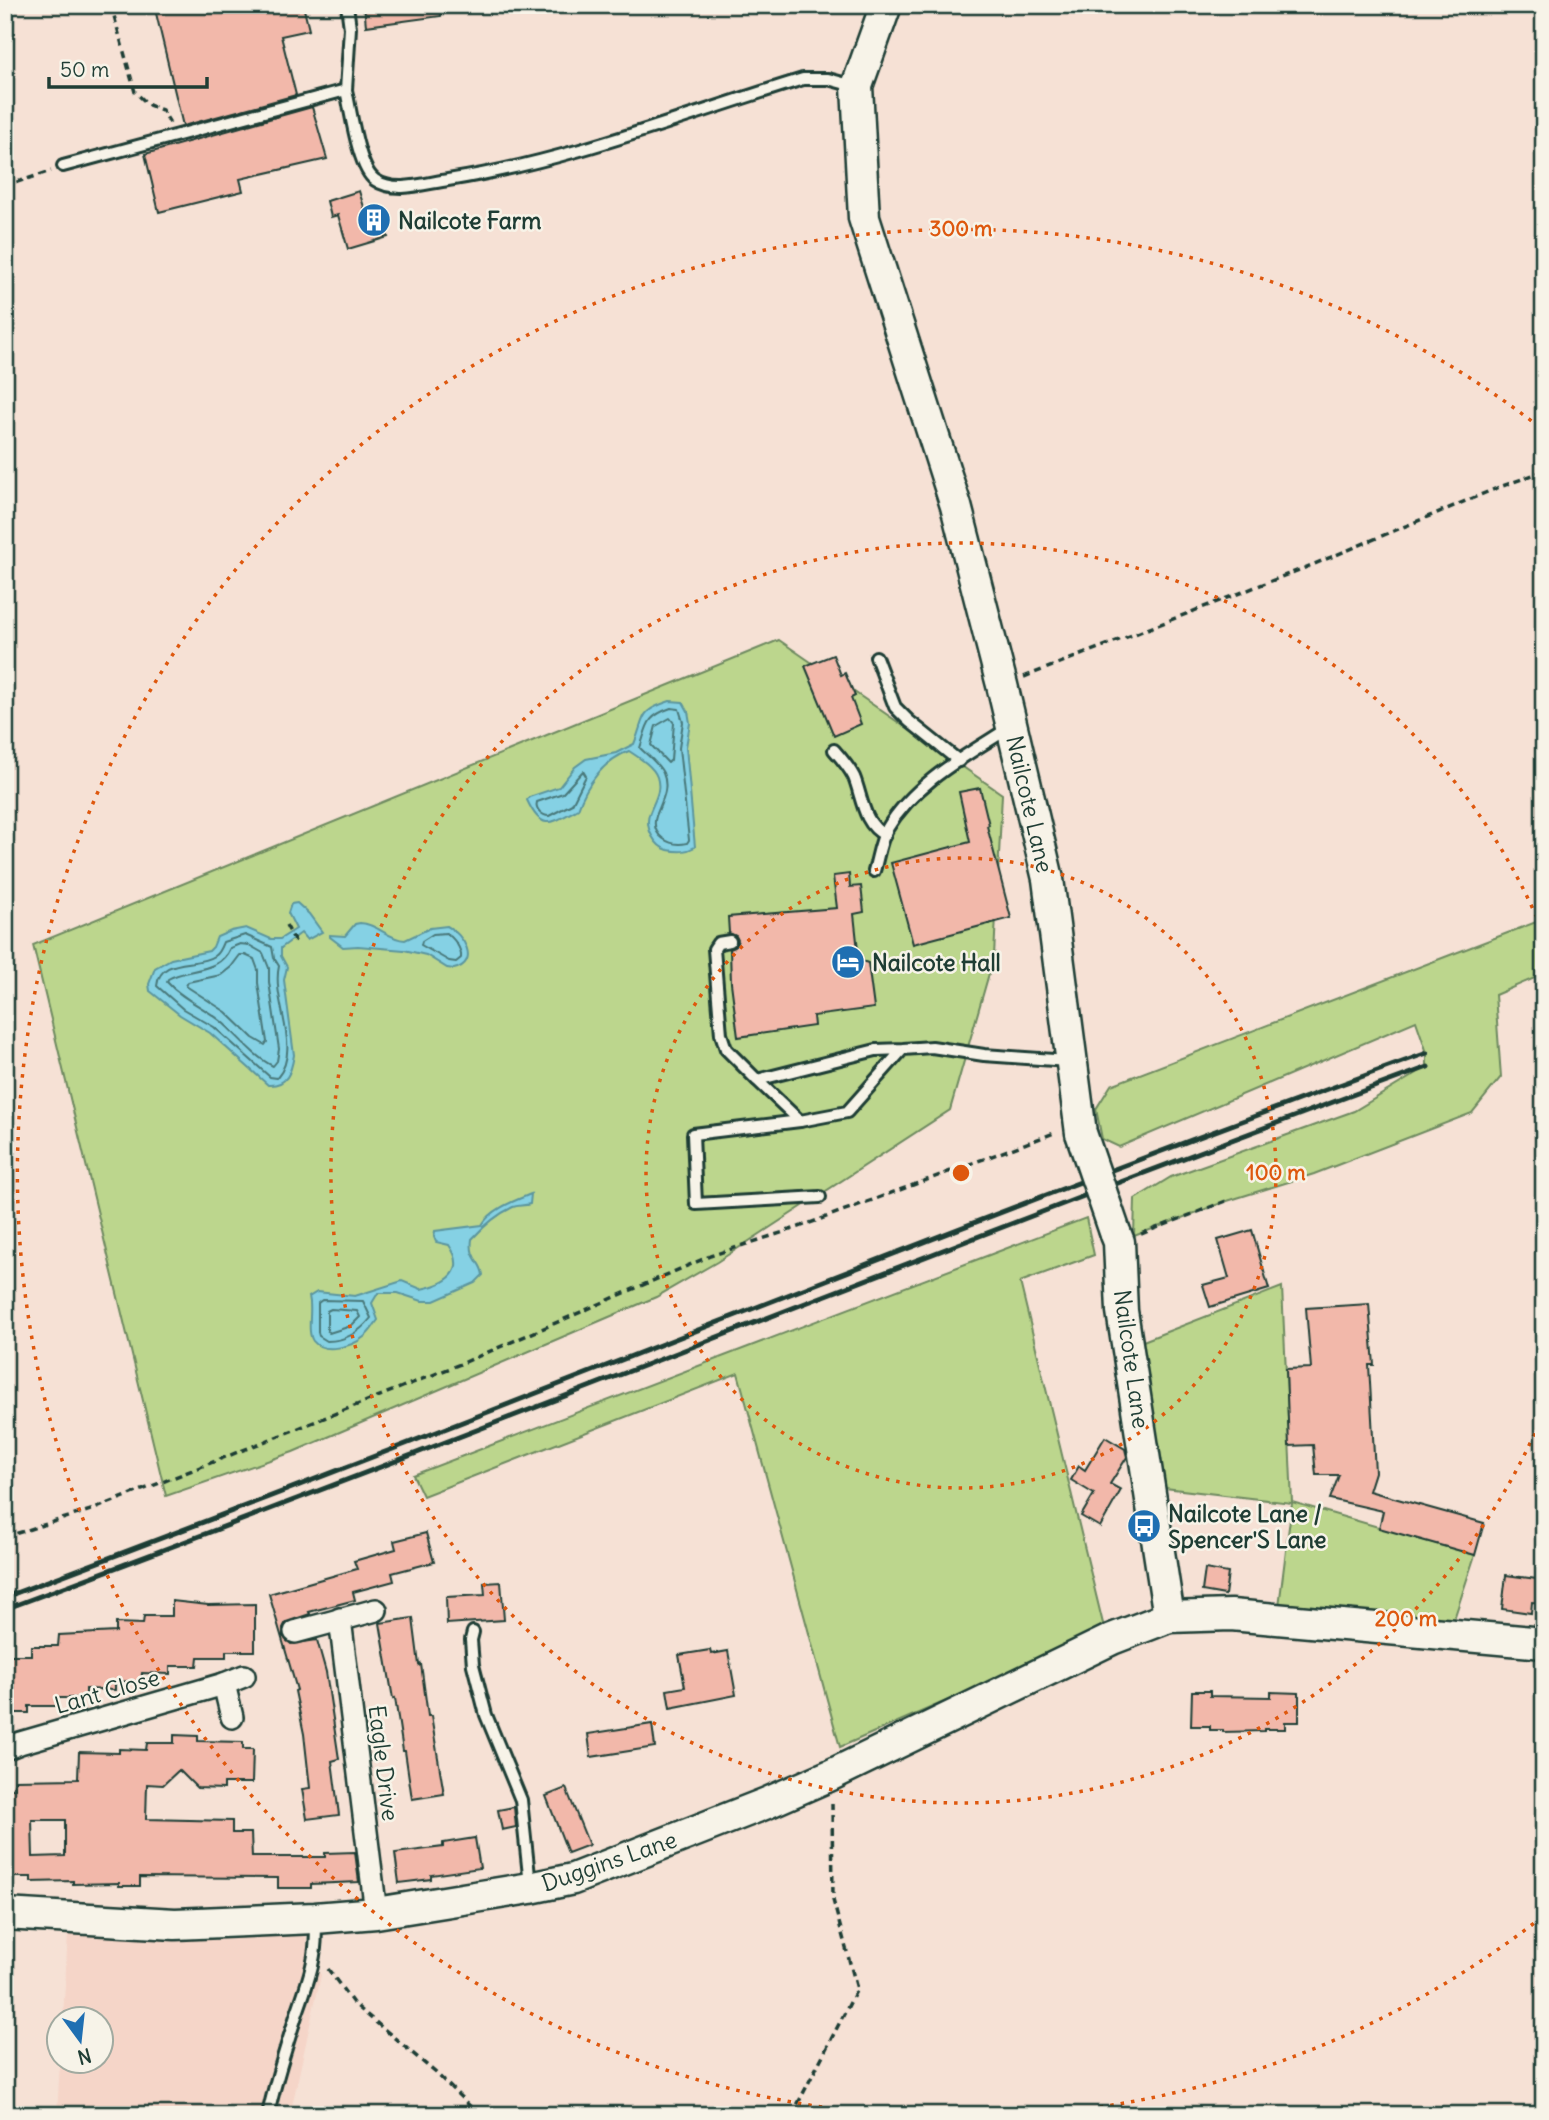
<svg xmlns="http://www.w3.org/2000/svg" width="1549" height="2120" font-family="Delius,sans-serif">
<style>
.built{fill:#f5d5c8}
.green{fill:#bcd68d;stroke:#6e8a60;stroke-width:2}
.water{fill:#85d1e4;stroke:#5c969e;stroke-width:2}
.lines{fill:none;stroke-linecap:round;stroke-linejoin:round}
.shore{stroke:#48787a;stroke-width:2}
.building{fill:#f2b8aa;stroke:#1f3d34;stroke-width:2;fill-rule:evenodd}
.lane-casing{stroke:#1f3d34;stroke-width:16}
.street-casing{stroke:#1f3d34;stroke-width:26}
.secondary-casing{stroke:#1f3d34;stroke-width:35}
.path{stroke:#1f3d34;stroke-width:3.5;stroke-dasharray:7 5;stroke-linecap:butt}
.lane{stroke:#f7f3e8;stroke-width:10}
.street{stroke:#f7f3e8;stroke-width:21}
.secondary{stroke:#f7f3e8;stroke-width:30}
.rail{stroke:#1f3d34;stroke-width:5}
.secondary-bridge-casing{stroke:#1f3d34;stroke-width:35;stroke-linecap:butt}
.secondary-bridge{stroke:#f7f3e8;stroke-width:30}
.ring{fill:none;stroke:#de580e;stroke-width:3.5;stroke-dasharray:3.5 7}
.labels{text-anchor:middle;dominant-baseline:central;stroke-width:5;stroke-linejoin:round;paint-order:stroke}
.poi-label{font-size:23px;font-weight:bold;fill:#1f3d34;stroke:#f7f3e8;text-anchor:start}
.street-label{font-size:23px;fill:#1f3d34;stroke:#f7f3e8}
.centre{fill:#de580e;stroke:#f7f3e8;stroke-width:3.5}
.ring-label{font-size:21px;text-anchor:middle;font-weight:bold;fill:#de580e;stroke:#f7f3e8;stroke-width:5;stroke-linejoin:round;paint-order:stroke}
</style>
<rect width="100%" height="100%" fill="#f6e1d5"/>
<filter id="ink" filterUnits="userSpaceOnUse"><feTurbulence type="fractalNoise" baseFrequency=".0143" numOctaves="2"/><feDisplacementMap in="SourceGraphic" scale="14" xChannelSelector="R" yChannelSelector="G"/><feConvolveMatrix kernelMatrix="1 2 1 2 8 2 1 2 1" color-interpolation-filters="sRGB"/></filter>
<g filter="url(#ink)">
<path class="built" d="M305,1930L308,1953L321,1975L290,2115H57L60,2061L102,2060V2018H63L68,1934L186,1937L256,1936Z"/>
<g class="green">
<path d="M779,640L1002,794L994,956L950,1110L717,1262L656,1297L293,1452L166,1496L33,945Z"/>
<path d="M1544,919V974L1495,995L1501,1077L1472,1113L1314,1174L1224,1202L1134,1236L1135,1199L1171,1177L1354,1111L1427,1067V1053L1416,1021L1119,1147L1102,1139L1096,1109L1111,1085Z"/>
<path d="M1086,1218L1094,1255L1020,1282L1105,1632L840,1747L738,1373L423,1496L413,1475Z"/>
<path d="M1282,1287L1292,1502L1475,1555L1454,1619L1279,1606L1292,1503L1165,1488L1138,1343Z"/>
</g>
<g class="water">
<path d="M670,701L683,702L688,711L690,723L686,747L695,847C686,852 679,852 668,850C655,847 645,828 649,815C653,802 662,792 657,777C653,766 638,757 629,751C604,760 586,785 578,809C552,823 542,833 527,800L529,797L559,787L575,767L586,759L616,753L634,744C646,716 637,712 670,701Z"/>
<path d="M297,903L309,914L322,932L307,940L301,933L281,948V956L287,967L284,980L294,1055C291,1073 287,1086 268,1085L210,1033L180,1015L150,991L149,984L155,968L171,959L209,951L213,947L217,937L231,931L246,928L271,939H280L296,929L288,913L291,904Z"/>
<path d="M360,923C376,923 388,939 405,940L430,928L447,926C463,934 481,962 454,969L447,968L426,955L404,950L358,946L343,947L330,937V935L345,936L355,924Z"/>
<path d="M531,1194L530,1204C524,1206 518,1205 513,1207C498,1214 482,1228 472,1239C469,1260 481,1260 483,1275L475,1283L434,1301H422L398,1293H378L372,1303L378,1320C374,1325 370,1333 364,1337C353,1346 324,1355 313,1341C306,1331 313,1309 309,1297L317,1292L355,1296L402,1281L421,1289C446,1284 468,1272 449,1245L436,1242L434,1237L435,1231L482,1225C491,1209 514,1201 531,1194Z"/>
</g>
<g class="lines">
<g class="shore">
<path d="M671,708L679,709L683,722L679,748L689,840L687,843C670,847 650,836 656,816C661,802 670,789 663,773C659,764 647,755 640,748C648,725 645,717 671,708Z"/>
<path d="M670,718L674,723L671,760L668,763L651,745L656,726Z"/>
<path d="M583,771L586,776L572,804L549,816C542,816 535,809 537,802L563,793Z"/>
<path d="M446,933C454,938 462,949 461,958L456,962L449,961L421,945L422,941L433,934Z"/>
<path d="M245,935L272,947L274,958L279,966C271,1001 303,1048 277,1078L270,1077L214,1027L183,1009L157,986C160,956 196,968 214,956C219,953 221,947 223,942Z"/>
<path d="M240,944L249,945L263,953L269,968V982L279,1049L277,1061L273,1066C253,1056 238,1036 222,1022C204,1007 183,1000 167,982L168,979C189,967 219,974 230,948Z"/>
<path d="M240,955H245L254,959L258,970V983L267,1042L265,1045L253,1038L226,1012L186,986L188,982L221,975L231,967Z"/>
<path d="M322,1300L363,1301L371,1318C359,1333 345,1341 327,1341L319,1336L318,1332V1303Z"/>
<path d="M331,1309L357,1311L360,1317L351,1326L329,1333L327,1330V1311Z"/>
</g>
</g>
<g class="building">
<path d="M171,5H303L309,30L281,36L296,95L183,126L155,9Z"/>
<path d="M364,5H440L441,16L366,26Z"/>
<path d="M312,107L327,159L240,179L243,191L159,212L145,154Z"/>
<path d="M359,191L368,220L381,215L388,237L348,249L338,215L331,217L327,201Z"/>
<path d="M833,655L841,675L845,673L855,696L851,698L861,724L834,736L805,666Z"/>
<path d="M980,788L989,825L987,826L1011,918L913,944L891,863L970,842L959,792Z"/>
<path d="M849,874L850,887L861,886L864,912L854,914L859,960L868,963L874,1008L813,1016L814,1026L738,1037L731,983L730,949L735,947L738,940L736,936L729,933L728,917L837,908L833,876Z"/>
<path d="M1252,1230L1269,1289L1210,1307L1203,1285L1229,1278L1218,1240Z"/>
<path d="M1369,1304L1374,1365H1369L1375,1472L1369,1491L1484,1523L1475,1555L1379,1528L1383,1511L1330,1499L1339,1475H1316L1313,1445L1289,1446L1286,1369L1311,1368L1306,1308Z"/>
<path d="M1105,1437L1125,1449L1127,1457L1110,1484L1121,1490L1100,1527L1081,1516L1094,1494L1071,1480L1079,1466L1085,1470Z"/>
<path d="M426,1533L434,1562L392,1573L394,1581L353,1592L355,1600L309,1612L310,1614L286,1622L283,1628V1636L291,1644L317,1640L326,1672L339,1759L332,1761L339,1815L307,1819L302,1789L310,1788L304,1734L295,1691L297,1690L269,1594L357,1569L354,1561L396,1549L394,1541Z"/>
<path d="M1205,1569L1228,1573L1225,1595L1202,1591Z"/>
<path d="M1506,1575L1544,1580V1603L1532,1602L1531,1613L1502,1609Z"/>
<path d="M501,1582L504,1620L447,1624L446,1597L485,1595L484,1583Z"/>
<path d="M172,1601L208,1605L255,1604V1651H226V1657H198L197,1666H170V1674L142,1673L141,1682L115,1681V1690L86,1689V1698H58L57,1706H29V1713H8L5,1655H31V1646H58L59,1635L116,1632V1623L143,1624L144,1616H172Z"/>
<path d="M413,1618L419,1665L421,1664L428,1716H431L444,1794L412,1799L405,1751H403L395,1698L393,1699L380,1623Z"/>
<path d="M710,1650L711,1654L728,1651L736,1695L670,1708L667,1690L685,1687L679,1655Z"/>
<path d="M1192,1691H1210V1696L1271,1697V1692L1299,1693V1722H1285V1729H1264V1731L1223,1732V1730H1210V1726H1191Z"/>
<path d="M652,1724L655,1747L591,1757L588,1734Z"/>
<path d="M174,1735L198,1736V1741L243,1742V1749H253L252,1783H224V1789L197,1788L179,1770L163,1785L147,1784L146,1819L232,1821V1833H251L252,1857H325V1853L355,1852L359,1882L311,1884V1888H278V1878L140,1877V1886H119V1883L73,1884V1881L31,1882V1877H5L7,1789H15V1780L78,1779L79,1752L119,1753V1749L146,1750L147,1743H174ZM32,1820H65V1856L33,1857Z"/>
<path d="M566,1788L589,1845L568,1853L546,1796Z"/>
<path d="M514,1807L516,1827L502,1830L498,1810Z"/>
<path d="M475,1838L480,1868L431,1875V1879L399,1883L395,1853L443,1847V1843Z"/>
</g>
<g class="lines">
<g class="lane-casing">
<g id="lane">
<path d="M346,90L350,28L347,5"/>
<path d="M63,166L346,90C351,111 358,168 375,180C395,194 426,183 448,180C570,161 685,115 803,79H828L854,86"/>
<path d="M876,657L895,707L909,721L959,761"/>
<path d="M834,750C842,759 849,767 854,777C862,796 863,825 885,835"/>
<path d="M874,871C878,858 880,841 887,829C914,783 965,756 1009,728"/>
<path d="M730,941L718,943L714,949L721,1034L726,1049L757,1080"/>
<path d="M903,1049L847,1112L800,1121L757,1080L876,1050L903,1049L932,1047L984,1055L1068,1061"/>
<path d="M800,1121L693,1134L696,1204L820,1197"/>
<path d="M473,1632L471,1640L473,1665L486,1715L521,1800L530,1885"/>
<path d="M268,2115C275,2081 286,2048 296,2016C307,1984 319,1955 315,1921"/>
</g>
</g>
<g class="street-casing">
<g id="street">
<path d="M340,1619L376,1913"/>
<path d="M295,1632L376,1610"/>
<path d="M224,1684L232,1717"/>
<path d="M5,1749L20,1743L224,1684L244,1676"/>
</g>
</g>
<g class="secondary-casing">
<g id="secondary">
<path d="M886,5L857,86L864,218L956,506L1002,685L1048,879L1081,1133"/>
<path d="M1115,1232L1119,1242L1122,1311L1169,1617"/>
<path d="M5,1914L175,1924L315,1918L376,1913L530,1888L573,1879L767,1803L831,1775L1112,1639L1169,1617L1231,1615L1544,1643"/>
</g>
</g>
<g class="path">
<path d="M111,5L135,92L149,105L162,110L170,123"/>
<path d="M5,186L51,171"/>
<path d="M1024,677L1312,565L1497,488L1544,471"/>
<path d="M286,925L297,945"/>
<path d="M1141,1234L1226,1201"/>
<path d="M5,1537L94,1509L463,1363L710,1256L799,1227L1057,1132"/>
<path d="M328,1969L353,2003L436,2073L479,2115"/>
<path d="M792,2115L857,1989L833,1900L832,1802"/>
</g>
<use href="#lane" class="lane"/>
<use href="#street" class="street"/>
<use href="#secondary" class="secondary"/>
<g class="rail">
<path d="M5,1597C481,1420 950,1225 1427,1053"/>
<path d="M5,1609C481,1433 951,1242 1428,1067"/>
</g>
<g class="secondary-bridge-casing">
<path id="secondary-bridge" d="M1081,1133L1115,1232"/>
</g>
<use href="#secondary-bridge" class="secondary-bridge"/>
</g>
</g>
<g class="ring">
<circle cx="961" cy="1173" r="315"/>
<path d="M1543 1414A630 630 0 1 1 1543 932"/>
<path d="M1542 1917A944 944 0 0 1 1027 2115M895 2115A944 944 0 1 1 1542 429"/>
</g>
<defs>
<g id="building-disc" transform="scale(1.75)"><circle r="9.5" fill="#1f6fb2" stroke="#f7f3e8"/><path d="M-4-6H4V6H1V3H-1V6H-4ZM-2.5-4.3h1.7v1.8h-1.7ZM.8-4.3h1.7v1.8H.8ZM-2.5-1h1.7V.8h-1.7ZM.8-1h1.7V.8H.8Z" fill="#fff"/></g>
<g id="hotel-disc" transform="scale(1.75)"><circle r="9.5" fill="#1f6fb2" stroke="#f7f3e8"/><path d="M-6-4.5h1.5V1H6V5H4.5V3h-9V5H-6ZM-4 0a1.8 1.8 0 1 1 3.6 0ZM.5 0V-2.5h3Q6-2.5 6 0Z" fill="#fff"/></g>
<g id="bus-disc" transform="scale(1.75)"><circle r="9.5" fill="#1f6fb2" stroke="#f7f3e8"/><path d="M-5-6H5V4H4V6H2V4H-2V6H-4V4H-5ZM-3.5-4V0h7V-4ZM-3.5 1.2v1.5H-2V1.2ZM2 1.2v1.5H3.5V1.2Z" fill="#fff"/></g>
</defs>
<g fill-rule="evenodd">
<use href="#building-disc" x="374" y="220"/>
<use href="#hotel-disc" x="848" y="962"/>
<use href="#bus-disc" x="1144" y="1526"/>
</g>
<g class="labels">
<g class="poi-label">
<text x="398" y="220">Nailcote Farm</text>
<text x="872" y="962">Nailcote Hall</text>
<text x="1168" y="1513">Nailcote Lane /<tspan x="1168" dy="26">Spencer'S Lane</tspan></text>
</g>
<g class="street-label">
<text transform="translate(1030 804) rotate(77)">Nailcote Lane</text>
<text transform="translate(1132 1359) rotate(82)">Nailcote Lane</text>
<text transform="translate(107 1691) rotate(-16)">Lant Close</text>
<text transform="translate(384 1763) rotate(83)">Eagle Drive</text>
<text transform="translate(609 1861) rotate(-19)">Duggins Lane</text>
</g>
</g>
<circle cx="961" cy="1173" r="10" class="centre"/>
<g class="ring-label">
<text x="961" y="236">300 m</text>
<text x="1276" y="1180">100 m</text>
<text x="1406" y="1626">200 m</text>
</g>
<rect width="1549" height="2120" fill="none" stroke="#f7f3e8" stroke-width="28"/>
<rect x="14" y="14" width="1521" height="2092" fill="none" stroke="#1f3d34" stroke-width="2.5" filter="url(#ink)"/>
<g transform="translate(80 2040) rotate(165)"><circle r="33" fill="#f7f3e8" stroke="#a1aaa0" stroke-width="2"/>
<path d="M0-5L12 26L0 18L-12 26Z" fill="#1f6fb2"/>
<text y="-10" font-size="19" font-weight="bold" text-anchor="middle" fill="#1f3d34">N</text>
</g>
<path d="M49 77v10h158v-10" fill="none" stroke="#1f3d34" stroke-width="3.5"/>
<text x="60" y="77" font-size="21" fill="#1f3d34" stroke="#f7f3e8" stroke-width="5" paint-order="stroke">50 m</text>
</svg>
